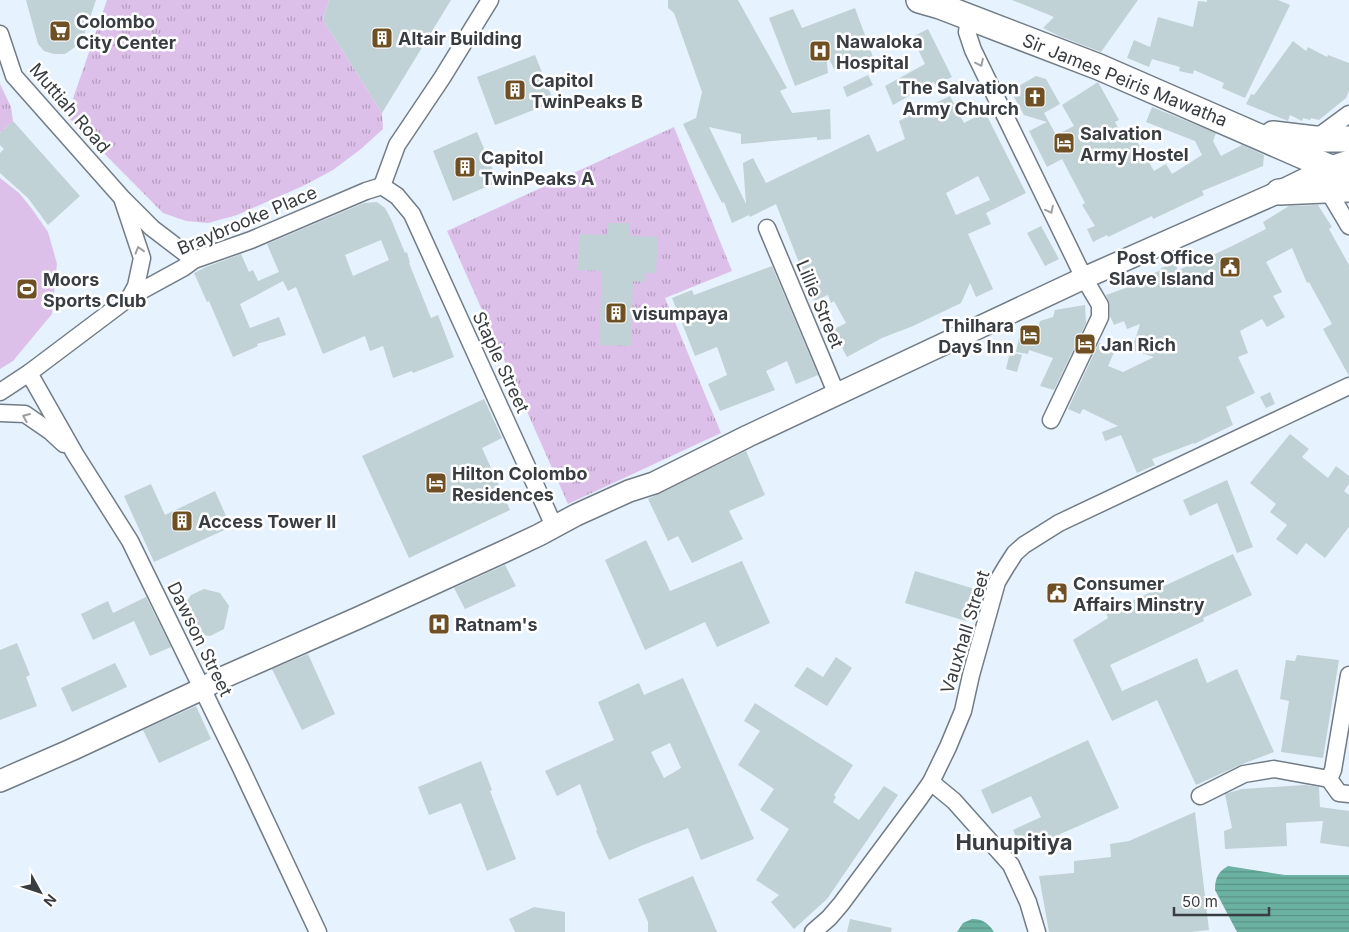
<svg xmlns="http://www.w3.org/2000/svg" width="1349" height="932" font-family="Inter,sans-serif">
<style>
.grass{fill:url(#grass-tufts)}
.garden{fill:#ddc0ea}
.water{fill:url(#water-rules)}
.building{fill:#c0d2d5;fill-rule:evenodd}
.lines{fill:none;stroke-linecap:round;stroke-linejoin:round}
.minor-casing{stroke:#717c86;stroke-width:19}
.major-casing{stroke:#717c86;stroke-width:24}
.highway-casing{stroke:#717c86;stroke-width:28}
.minor{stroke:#fff;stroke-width:16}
.major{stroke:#fff;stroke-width:21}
.highway{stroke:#fff;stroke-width:25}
.oneway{stroke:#9c9ea0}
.labels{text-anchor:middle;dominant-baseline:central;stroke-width:5;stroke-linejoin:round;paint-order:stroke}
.poi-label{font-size:18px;font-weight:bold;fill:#383d41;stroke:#fff;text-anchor:start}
.street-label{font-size:18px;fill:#383d41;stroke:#fff}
.district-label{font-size:22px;font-weight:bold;fill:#383d41;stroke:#fff}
</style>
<defs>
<pattern id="grass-tufts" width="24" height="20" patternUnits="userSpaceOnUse" patternTransform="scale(1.25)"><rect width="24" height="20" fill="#ddc0ea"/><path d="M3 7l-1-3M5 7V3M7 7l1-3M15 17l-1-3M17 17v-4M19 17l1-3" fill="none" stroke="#b49dbf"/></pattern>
<pattern id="water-rules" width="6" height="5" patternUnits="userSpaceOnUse" patternTransform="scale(1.25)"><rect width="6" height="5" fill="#6cb2a2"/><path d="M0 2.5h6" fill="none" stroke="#5a9286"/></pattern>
</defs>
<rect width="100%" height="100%" fill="#e6f2fd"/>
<g class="grass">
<path d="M107,0H329L323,20L382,113L383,129L361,149L333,170L305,185L237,215L208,223L186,221L163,213L67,116Z"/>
<path d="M0,84L11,107L13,121L0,133Z"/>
<path d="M674,127L732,271L665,298L721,433L568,504L447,231Z"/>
</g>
<path class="garden" d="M0,178L19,193L32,209L48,232L57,264L52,314L13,361L0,369Z"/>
<g class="water">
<path d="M1228,866L1285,875H1349V932H1237L1215,890C1215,878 1218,872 1228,866Z"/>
<path d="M972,919C983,919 988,923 994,932H957L963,923Z"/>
</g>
<g class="building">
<path d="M26,0H96L83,38L75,47L65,54H54L44,51L38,44Z"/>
<path d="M329,0H451L382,113L323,20Z"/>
<path d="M668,0H738L787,88L780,91L792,113L830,109L831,139L817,140V137L741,144V134L709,127L746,204L743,163L753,158L766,183L869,134L877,152L905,139L899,121L950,96L964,123L985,112L1026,193L986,213L991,224L968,234L993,289L976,297L970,283L961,303L913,326L882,338L847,357L840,344L835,347L828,332L846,323L834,301L831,303L828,295L814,301L776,204L750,217L749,215L732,223L724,202L722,203L706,171L683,124L696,118L702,92L674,13L668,8ZM978,176L990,200L956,215L946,193Z"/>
<path d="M1012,0H1138L1101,52L1059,36L1043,28L1054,17Z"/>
<path d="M1207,0H1278L1290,5L1245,98L1222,88L1224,83L1194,70L1193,74L1179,71L1180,67L1152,59L1149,67L1127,58L1134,40L1150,47L1158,17L1193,27L1198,1L1207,2Z"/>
<path d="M855,8L873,57L835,71L826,53L828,73L795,86L769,18L793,9L802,28Z"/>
<path d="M928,29L952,77L935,85L934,82L893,105L885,86L925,64L912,37Z"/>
<path d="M1293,41L1306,51L1308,47L1327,57L1328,55L1349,63V91L1346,98L1319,120L1311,118L1310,120L1303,118L1302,121L1290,115L1288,121L1246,104L1251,94L1254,95Z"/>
<path d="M535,55L554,102L495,125L477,77Z"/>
<path d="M868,75L873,85L847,97L843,87Z"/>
<path d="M1036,76L1046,79L1060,104L1044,113L1056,135L1074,126L1062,105L1098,82L1119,120L1115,122L1125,141L1134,136L1154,171L1166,164L1172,174L1202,155L1195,141L1146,122L1152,107L1216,133L1213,141L1221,156L1242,145L1264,155L1263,166L1202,191L1204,195L1153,219L1152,216L1108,237L1107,235L1093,242L1087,229L1095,226L1082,205L1085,203L1062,159L1047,167L1029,131L1047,122L1024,115L1014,97L1017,87Z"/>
<path d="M13,121L80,196L48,225L28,198L0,173V153L4,149L0,145V133Z"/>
<path d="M477,132L498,182L453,201L433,151Z"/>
<path d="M377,202L385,208L391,219L405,253L407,252L410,263H409L431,318L438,315L454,357L413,373L412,371L393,378L383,346L370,351L365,336L323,354L296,287L288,291L283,281L240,304L250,328L279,317L286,335L257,344L258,346L233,357L209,301L207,302L194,273L206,267L241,254L249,272L253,270L258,281L279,272L267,244L364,203ZM381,240L389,260L353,276L345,255Z"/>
<path d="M1318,205L1332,227L1329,229L1349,265V376L1323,329L1332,324L1309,282L1307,283L1292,248L1266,262L1282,292L1273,296L1285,317L1267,327L1262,319L1240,331L1248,353L1238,357L1255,393L1226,407L1233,425L1194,444V443L1152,459L1155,465L1137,473L1121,435L1105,441L1102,432L1118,426L1083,409L1080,414L1068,409L1099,343L1115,350L1108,366L1123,372L1154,357L1132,350L1140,324L1127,329L1124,321L1114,325L1110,316V304L1106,295L1137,284L1136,281L1161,270V268L1175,263L1178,271L1197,260L1198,262L1230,247L1266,229L1263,222L1289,206Z"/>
<path d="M608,223H629V236L658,237L656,273H646V282L633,281L631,346L599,345L602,271L578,270L579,234L607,235Z"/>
<path d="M1041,226L1059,259L1045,266L1027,233Z"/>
<path d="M772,266L818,375L796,384L787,361L766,371L775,390L720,411L708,384L727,375L717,347L695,356L672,298L692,290L694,295Z"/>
<path d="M1085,305L1086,323L1054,390L1040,386L1053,358L1029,350L1028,354L1016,352L1019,338L1034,340L1040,321L1053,317L1055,310Z"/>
<path d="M1010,352L1022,355L1017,372L1006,369Z"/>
<path d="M1270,392L1275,404L1266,408L1260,397Z"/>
<path d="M484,399L502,438L482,448L510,510L409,558L362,456Z"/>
<path d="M1290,434L1309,449L1302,457L1328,478L1336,466L1349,476V484L1344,491L1349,495V527L1325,558L1306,543L1297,555L1276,539L1287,525L1270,512L1276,504L1250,483Z"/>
<path d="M746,451L765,495L729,511L743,539L692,563L678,536L668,541L648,499Z"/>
<path d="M1227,480L1253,547L1237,553L1217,503L1190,516L1183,500Z"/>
<path d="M151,484L165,515L215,491L231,527L154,562L124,496Z"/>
<path d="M646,540L670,591L742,561L770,623L717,647L705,622L645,650L605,560Z"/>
<path d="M1233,554L1252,595L1203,618L1204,621L1110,665L1122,691L1197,658L1207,683L1237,669L1274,752L1240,765L1196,785L1157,700L1112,721L1073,640L1108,618L1106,613Z"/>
<path d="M505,565L516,586L465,609L454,588Z"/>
<path d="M915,571L975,589L966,621L905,603Z"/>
<path d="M204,589L220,593L229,606L224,629L210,636L195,634L185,623L183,608L191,595Z"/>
<path d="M146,597L171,647L150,656L134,621L93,640L81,614L108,601L113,613Z"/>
<path d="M17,643L30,675L26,677L37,706L0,720V650Z"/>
<path d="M308,654L335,714L302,730L272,669Z"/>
<path d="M1297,655L1339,660L1323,758L1281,752L1289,701L1280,699L1286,660L1295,661Z"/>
<path d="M836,657L852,668L827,706L794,686L807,667L823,677Z"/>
<path d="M115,663L127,687L72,712L61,688Z"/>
<path d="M683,678L754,839L701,860L688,828L643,845L609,860L596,831L597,830L580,784L557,796L545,771L614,740L598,702L639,683L644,695ZM670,743L681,768L664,778L651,752Z"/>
<path d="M755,703L853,765L834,795L836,797L833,802L859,820L884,786L898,795L827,899L794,929L771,902L779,895L756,880L789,829L760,810L774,789L738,765L760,731L744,721Z"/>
<path d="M196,706L211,739L159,763L143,730Z"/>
<path d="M1088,740L1119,808L1022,851L1013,830L1041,817L1031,796L992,814L981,790Z"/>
<path d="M481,761L492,790L490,791L516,859L487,871L461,803L429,815L418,787Z"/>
<path d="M1305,785L1319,787L1320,807L1349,811V847L1320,843L1323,821L1286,823L1287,846L1225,849L1224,831L1232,828L1225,794L1242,789Z"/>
<path d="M1195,812L1209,930L1191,932H1049L1039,876L1074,873V861L1111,857L1110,844L1129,841Z"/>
<path d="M693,876L717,932H648V922L638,899Z"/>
<path d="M534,907L565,912V932H515L509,919Z"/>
<path d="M850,919L892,928L891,932H847Z"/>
</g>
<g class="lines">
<g class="minor-casing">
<g id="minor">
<path d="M969,17L967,32L973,50L1084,278L1100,305V317L1051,420"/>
<path d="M0,34L14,76L123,199L152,228L194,260"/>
<path d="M1315,139L1349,114"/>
<path d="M382,186L397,145L442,78L490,0"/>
<path d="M1327,189L1349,226"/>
<path d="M123,201L142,258L136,286L130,297"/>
<path d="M767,228L837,395"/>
<path d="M29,373L75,454L130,541L240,766L318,932"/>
<path d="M0,392L29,373L130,297L183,268L194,260L251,240L366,191L382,186L397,196L412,214L554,526"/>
<path d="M0,413L25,414L51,432L64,444"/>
<path d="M1329,779L1339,793L1349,794"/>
<path d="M931,782L954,801L1011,865L1028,902L1037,932"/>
<path d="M1200,796L1244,774L1274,769L1329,779L1333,770L1349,675"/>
<path d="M813,932L829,918L841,904L919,799L931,782L948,747L963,711L971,675L997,582L1006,567L1015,553L1024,545L1059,523L1349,386"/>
</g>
</g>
<g class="major-casing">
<path id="major" d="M0,781L71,750L202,689L215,681L358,618L505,551L539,535L576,515L629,491L654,483L748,436L1084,278L1279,192L1328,168L1349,161"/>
</g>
<g class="highway-casing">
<g id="highway">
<path d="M919,0L940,6L1099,67L1349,176"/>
<path d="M1273,134L1315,139H1349"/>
<path d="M1279,192L1349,189"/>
</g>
</g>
<use href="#minor" class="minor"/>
<use href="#major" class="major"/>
<use href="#highway" class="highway"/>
</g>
<defs><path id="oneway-chevron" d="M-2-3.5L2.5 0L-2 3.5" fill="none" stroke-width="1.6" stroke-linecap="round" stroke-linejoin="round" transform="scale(1.25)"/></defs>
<g class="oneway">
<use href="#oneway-chevron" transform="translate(980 63) rotate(64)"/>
<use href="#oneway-chevron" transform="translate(1050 210) rotate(64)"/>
<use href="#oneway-chevron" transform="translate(139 250) rotate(-107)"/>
<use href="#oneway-chevron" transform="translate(26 417) rotate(-157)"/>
</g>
<defs>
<g id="supermarket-square" transform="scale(1.125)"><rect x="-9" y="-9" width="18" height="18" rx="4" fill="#6e5024" stroke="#fff"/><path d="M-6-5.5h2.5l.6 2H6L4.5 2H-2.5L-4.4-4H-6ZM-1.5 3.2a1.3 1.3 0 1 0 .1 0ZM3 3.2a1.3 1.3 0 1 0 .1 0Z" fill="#fff"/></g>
<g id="building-square" transform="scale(1.125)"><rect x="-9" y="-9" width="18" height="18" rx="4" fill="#6e5024" stroke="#fff"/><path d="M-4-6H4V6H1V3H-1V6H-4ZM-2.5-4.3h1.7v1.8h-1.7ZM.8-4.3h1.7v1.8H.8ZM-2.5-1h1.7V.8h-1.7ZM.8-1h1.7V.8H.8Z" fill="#fff"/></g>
<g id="hospital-square" transform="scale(1.125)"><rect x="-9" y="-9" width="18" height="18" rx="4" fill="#6e5024" stroke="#fff"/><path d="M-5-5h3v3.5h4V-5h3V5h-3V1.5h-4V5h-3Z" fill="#fff"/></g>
<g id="church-square" transform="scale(1.125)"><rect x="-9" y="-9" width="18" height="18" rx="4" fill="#6e5024" stroke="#fff"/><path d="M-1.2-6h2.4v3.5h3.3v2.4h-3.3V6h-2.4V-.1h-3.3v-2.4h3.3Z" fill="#fff"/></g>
<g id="hotel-square" transform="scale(1.125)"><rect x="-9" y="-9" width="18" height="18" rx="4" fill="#6e5024" stroke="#fff"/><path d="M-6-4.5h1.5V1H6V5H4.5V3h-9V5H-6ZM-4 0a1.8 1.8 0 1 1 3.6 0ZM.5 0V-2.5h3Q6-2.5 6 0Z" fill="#fff"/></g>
<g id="civic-square" transform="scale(1.125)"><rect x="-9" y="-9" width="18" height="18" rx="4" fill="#6e5024" stroke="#fff"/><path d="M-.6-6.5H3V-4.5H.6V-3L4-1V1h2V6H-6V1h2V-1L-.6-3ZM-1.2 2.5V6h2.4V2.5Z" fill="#fff"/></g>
<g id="stadium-square" transform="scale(1.125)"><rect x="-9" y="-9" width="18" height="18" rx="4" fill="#6e5024" stroke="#fff"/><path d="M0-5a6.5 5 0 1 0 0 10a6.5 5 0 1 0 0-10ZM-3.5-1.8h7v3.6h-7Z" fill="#fff"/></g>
</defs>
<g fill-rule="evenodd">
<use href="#supermarket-square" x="60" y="31"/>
<use href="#building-square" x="382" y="38"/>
<use href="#hospital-square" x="820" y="51"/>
<use href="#building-square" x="515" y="90"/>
<use href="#church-square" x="1035" y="97"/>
<use href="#hotel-square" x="1064" y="143"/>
<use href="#building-square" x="465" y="167"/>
<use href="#civic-square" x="1230" y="267"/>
<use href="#stadium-square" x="27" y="289"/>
<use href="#building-square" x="616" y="313"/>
<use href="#hotel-square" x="1030" y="335"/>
<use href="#hotel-square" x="1085" y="344"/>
<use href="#hotel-square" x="436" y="483"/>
<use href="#building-square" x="182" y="521"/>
<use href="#civic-square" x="1057" y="593"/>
<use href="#hospital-square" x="439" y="624"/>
</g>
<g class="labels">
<g class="poi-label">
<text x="76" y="21">Colombo<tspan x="76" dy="21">City Center</tspan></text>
<text x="398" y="38">Altair Building</text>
<text x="836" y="41">Nawaloka<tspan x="836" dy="21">Hospital</tspan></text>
<text x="531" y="80">Capitol<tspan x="531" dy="21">TwinPeaks B</tspan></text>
<text x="1019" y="87" text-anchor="end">The Salvation<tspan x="1019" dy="21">Army Church</tspan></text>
<text x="1080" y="133">Salvation<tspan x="1080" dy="21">Army Hostel</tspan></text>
<text x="481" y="157">Capitol<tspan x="481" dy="21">TwinPeaks A</tspan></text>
<text x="1214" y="257" text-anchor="end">Post Office<tspan x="1214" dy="21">Slave Island</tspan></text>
<text x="43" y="279">Moors<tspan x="43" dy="21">Sports Club</tspan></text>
<text x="632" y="313">visumpaya</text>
<text x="1014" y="325" text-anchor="end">Thilhara<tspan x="1014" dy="21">Days Inn</tspan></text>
<text x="1101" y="344">Jan Rich</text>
<text x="452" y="473">Hilton Colombo<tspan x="452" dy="21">Residences</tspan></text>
<text x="198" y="521">Access Tower II</text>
<text x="1073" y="583">Consumer<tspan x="1073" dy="21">Affairs Minstry</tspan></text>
<text x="455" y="624">Ratnam's</text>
</g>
<g class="street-label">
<text transform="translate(1125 80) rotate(22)">Sir James Peiris Mawatha</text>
<text transform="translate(70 108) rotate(49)">Muttiah Road</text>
<text transform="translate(247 220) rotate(-23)">Braybrooke Place</text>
<text transform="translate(820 304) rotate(67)">Lillie Street</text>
<text transform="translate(501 362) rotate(65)">Staple Street</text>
<text transform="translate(965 632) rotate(-73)">Vauxhall Street</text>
<text transform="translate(200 639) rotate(64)">Dawson Street</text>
</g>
<g class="district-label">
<text x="1014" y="842">Hunupitiya</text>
</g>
</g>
<g transform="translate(40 892) rotate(130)" stroke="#ffffff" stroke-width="4" paint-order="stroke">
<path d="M0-4L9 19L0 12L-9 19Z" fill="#383d41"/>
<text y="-8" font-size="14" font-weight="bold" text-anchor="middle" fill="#383d41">N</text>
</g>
<path d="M1174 907v8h95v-8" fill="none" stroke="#383d41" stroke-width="2.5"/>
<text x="1182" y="907" font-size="15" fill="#383d41" stroke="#ffffff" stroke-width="4" paint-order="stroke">50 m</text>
</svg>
